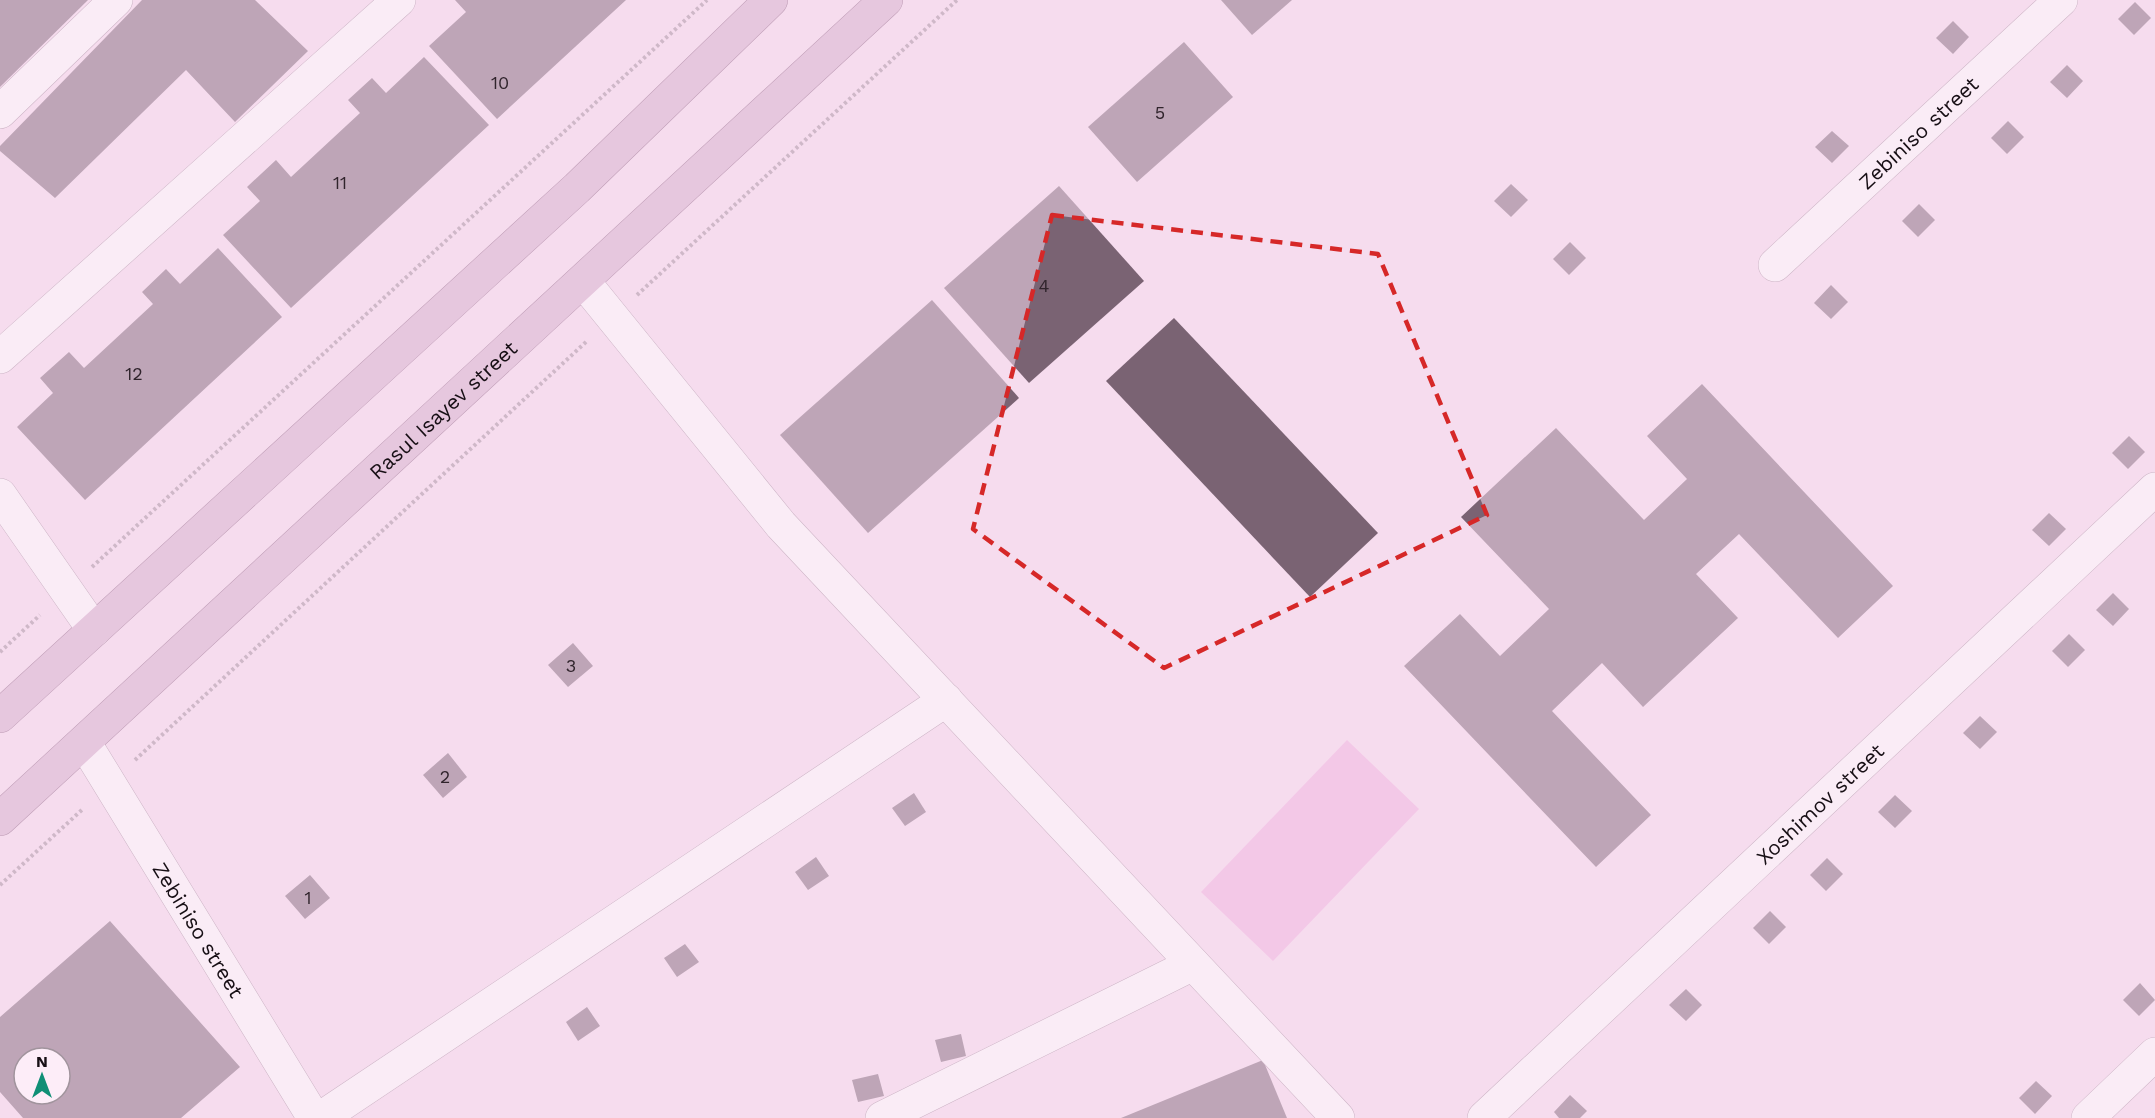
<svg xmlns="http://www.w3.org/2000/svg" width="2155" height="1118" font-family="'Work Sans',sans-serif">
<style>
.green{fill:#f0afde}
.building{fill:#7a6373;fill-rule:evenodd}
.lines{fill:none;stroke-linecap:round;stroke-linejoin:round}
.minor-casing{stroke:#9d8696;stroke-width:34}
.major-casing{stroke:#7e5373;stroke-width:34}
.path{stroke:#a08d9a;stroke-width:4;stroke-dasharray:3 3;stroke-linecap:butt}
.minor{stroke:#fff;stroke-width:33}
.major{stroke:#d3adca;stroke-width:33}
.marked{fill:none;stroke:#d62828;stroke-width:4.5;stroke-dasharray:12 8;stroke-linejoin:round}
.labels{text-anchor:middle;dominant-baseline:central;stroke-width:4.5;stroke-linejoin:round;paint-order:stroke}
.number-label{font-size:18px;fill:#30242c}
.street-label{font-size:21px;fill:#170f15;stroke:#fdedf8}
</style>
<rect width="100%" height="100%" fill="#f6dcee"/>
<path class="green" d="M1347,740L1419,809L1273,961L1201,892Z"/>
<g class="building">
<path d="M0,0H88L0,87Z"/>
<path d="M142,0H255L308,51L235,122L186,70L55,198L0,151V146Z"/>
<path d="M455,0H626L497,119L429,46L466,12Z"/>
<path d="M1221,0H1292L1252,35Z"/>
<path d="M2135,2L2151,18L2134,35L2118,19Z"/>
<path d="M1953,21L1969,37L1953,54L1936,38Z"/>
<path d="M1184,42L1233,97L1137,182L1088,127Z"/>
<path d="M424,57L489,125L291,308L223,235L260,201L247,187L276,160L291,177L360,113L348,100L372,78L386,93Z"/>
<path d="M2067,65L2083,81L2067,98L2050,82Z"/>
<path d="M2008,121L2024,137L2007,154L1991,138Z"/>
<path d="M1832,131L1849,146L1832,163L1815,147Z"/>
<path d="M1511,184L1528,200L1511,217L1494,201Z"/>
<path d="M1059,186L1144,281L1029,383L944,288Z"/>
<path d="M1919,204L1935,220L1918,237L1902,221Z"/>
<path d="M1570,242L1586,258L1569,275L1553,259Z"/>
<path d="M218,248L282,317L85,500L17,427L53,393L40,378L69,352L84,368L153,304L142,292L166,269L180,284Z"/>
<path d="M1831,285L1848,302L1831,319L1814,303Z"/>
<path d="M932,300L1019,398L868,533L780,435Z"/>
<path d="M1174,318L1378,533L1310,597L1106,381Z"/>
<path d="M1702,384L1893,586L1838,638L1739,534L1696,574L1738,618L1643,707L1602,663L1552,711L1651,815L1596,867L1404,666L1460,614L1500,656L1549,609L1461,517L1556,428L1644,520L1687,479L1647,436Z"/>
<path d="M2129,436L2145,452L2128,469L2112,453Z"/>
<path d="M2049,513L2066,529L2049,546L2032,530Z"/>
<path d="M2113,593L2129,609L2113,626L2096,610Z"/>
<path d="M2069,634L2085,650L2068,667L2052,651Z"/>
<path d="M573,643L593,666L568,687L548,665Z"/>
<path d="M1980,716L1997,732L1980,749L1963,733Z"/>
<path d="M448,753L467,777L443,798L423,775Z"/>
<path d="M914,793L926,812L905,826L892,808Z"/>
<path d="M1895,795L1912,811L1895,828L1878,812Z"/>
<path d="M816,857L829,876L808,890L795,872Z"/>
<path d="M1827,858L1843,874L1826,891L1810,875Z"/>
<path d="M310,875L330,898L305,919L285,896Z"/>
<path d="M1770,911L1786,927L1769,944L1753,928Z"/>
<path d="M110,921L240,1067L181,1118H23L0,1092V1017ZM24,1058H60V1094H24Z"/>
<path d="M685,944L699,962L677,977L664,958Z"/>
<path d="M2140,983L2155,1000L2139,1016L2123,1000Z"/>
<path d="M1686,989L1702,1005L1686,1021L1669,1005Z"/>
<path d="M587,1007L600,1026L578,1041L566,1022Z"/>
<path d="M961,1034L966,1056L941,1062L935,1040Z"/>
<path d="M1263,1060L1287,1118H1121Z"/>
<path d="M878,1074L884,1096L858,1102L852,1080Z"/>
<path d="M2036,1081L2052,1096L2035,1114L2019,1098Z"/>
<path d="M1570,1095L1587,1111L1580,1118H1559L1554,1112Z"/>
</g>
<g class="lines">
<g class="minor-casing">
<g id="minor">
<path d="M0,112L116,0"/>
<path id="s1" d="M1775,265L2061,0"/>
<path d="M583,281L781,525L1338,1118"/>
<path d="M0,357L399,0"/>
<path d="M0,495L94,630"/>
<path id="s2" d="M84,742L314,1118"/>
<path d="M321,1118L946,700"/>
<path d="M882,1118L1193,964"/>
<path id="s3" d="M1484,1118L2155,489"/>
<path d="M2088,1118L2155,1054"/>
</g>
</g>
<g class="major-casing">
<g id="major">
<path d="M0,716L577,188L771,0"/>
<path id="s4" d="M0,819L886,0"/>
</g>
</g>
<g class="path">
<path d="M637,295L957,0"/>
<path d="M92,567L707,0"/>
<path d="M0,652L40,615"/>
<path d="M135,760L587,341"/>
<path d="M0,885L84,808"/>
</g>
<use href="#minor" class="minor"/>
<use href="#major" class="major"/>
</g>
<path d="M0 0H2155V1118H0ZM1052,215L1378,254L1487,515L1164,668L973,529Z" fill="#f6dcee" fill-opacity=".55" fill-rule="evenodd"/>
<path class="marked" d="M1052,215L1378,254L1487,515L1164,668L973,529Z"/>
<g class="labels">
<g class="number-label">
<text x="500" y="82">10</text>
<text x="1160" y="112">5</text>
<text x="340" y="182">11</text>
<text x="1044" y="285">4</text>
<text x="134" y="373">12</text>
<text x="571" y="665">3</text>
<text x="445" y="776">2</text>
<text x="308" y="897">1</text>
</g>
<g class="street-label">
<text stroke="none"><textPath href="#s1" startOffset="195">Zebiniso street</textPath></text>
<text stroke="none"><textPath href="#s4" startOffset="603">Rasul Isayev street</textPath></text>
<text stroke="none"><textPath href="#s3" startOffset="460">Xoshimov street</textPath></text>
<text stroke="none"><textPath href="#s2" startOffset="220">Zebiniso street</textPath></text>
</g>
</g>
<g transform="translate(42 1076)"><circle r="28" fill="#fdedf8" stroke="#a1949d" stroke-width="1.5"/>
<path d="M0-4.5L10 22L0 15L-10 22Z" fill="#108f76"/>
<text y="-9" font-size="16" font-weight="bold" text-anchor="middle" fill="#170f15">N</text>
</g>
</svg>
